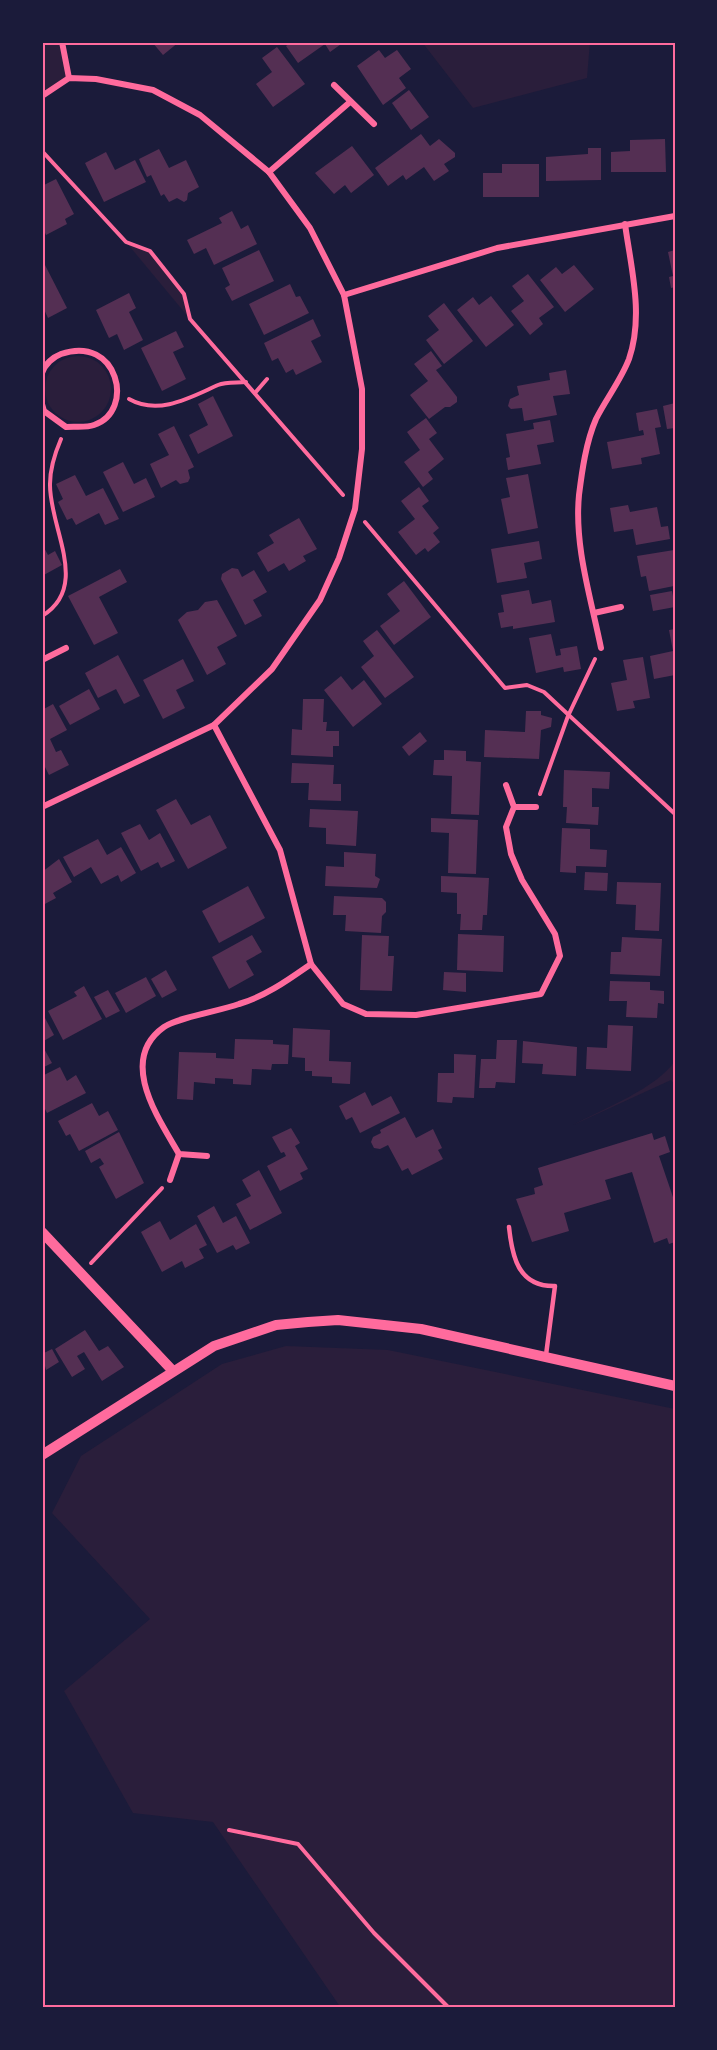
<svg xmlns="http://www.w3.org/2000/svg" width="717" height="2050" font-family="Ubuntu,sans-serif">
<style>
.green{fill:#2a1e3b}
.building{fill:#542f53}
.lines{fill:none;stroke-linecap:round;stroke-linejoin:round}
.path{stroke:#ff6b9d;stroke-width:4}
.service{stroke:#ff6b9d;stroke-width:4.5}
.minor{stroke:#ff6b9d;stroke-width:6}
.tertiary{stroke:#ff6b9d;stroke-width:10}
.neatline{fill:none;stroke:#ff6b9d;stroke-width:2}
</style>
<rect width="100%" height="100%" fill="#1b1b3a"/>
<g class="green">
<path d="M42,42H62L69,78L42,96Z"/>
<path d="M422,42H590L587,78L473,108Z"/>
<path d="M126,242L150,251L184,294L190,319Z"/>
<circle cx="78" cy="389" r="33"/>
<path d="M675,1061V1085L671,1080L573,1125C603,1109 657,1088 675,1061Z"/>
<path d="M286,1346L388,1350L675,1409V2008H341L213,1822L133,1813L64,1691L150,1619L52,1513L81,1456L222,1364Z"/>
</g>
<g class="building">
<path d="M152,42H179L163,55Z"/>
<path d="M292,42H344L330,52L325,44L298,63L286,46Z"/>
<path d="M277,47L305,84L273,107L256,84L272,72L262,58Z"/>
<path d="M379,50L385,58L397,50L411,69L399,78L406,88L383,105L357,66Z"/>
<path d="M409,90L429,117L411,130L392,103Z"/>
<path d="M421,134L430,146L439,139L455,153V157L444,164L449,171L434,181L424,167L406,180L403,175L388,186L375,168Z"/>
<path d="M665,139L666,172H611V152L630,151V140Z"/>
<path d="M352,146L374,175L351,193L345,185L334,194L315,173Z"/>
<path d="M588,148H601V180L546,181V157L588,154Z"/>
<path d="M159,149L169,168L186,160L199,187L188,193L187,200L184,202L177,198L169,202L164,194L161,196L151,175L147,177L139,159Z"/>
<path d="M106,152L115,170L135,160L146,182L104,202L85,163Z"/>
<path d="M502,164H539V197H483V173H502Z"/>
<path d="M56,179L74,214L65,219L67,224L46,235L42,226V197L44,196L42,186Z"/>
<path d="M232,211L241,229L248,225L257,244L214,265L206,248L194,254L187,240L222,223L219,218Z"/>
<path d="M259,250L274,281L232,301L225,288L230,285L222,268Z"/>
<path d="M675,250V287L671,288L669,277L673,276L668,252Z"/>
<path d="M45,265L67,308L48,318L42,305V266Z"/>
<path d="M574,265L594,289L565,312L540,280L556,267L562,274Z"/>
<path d="M528,274L554,307L539,318L543,324L530,335L511,311L524,301L512,286Z"/>
<path d="M290,284L296,297L300,296L309,313L264,335L249,304Z"/>
<path d="M129,293L136,308L129,312L143,340L124,350L117,334L109,338L96,310Z"/>
<path d="M491,296L514,325L486,347L457,310L473,297L479,305Z"/>
<path d="M444,303L473,341L444,364L426,340L439,330L428,316Z"/>
<path d="M313,319L321,336L311,341L322,362L296,375L293,369L286,373L278,358L272,361L264,343Z"/>
<path d="M176,331L184,347L173,352L186,379L162,391L141,348Z"/>
<path d="M431,351L442,366L436,370L457,397V402L450,407H445L429,419L410,395L428,381L414,364Z"/>
<path d="M566,370L570,394L553,396L557,415L524,421L522,408L511,409L508,406L510,399L519,395L517,386L550,380L549,373Z"/>
<path d="M213,396L233,436L198,454L189,435L208,425L198,404Z"/>
<path d="M675,403V428L667,429L663,406Z"/>
<path d="M657,409L661,427L655,428L660,454L641,458L642,464L612,469L607,442L644,435L643,430L639,431L636,413Z"/>
<path d="M426,418L437,433L429,439L444,459L428,472L433,479L423,487L404,462L420,450L407,432Z"/>
<path d="M550,420L554,442L537,445L541,464L508,470L506,458L510,457L506,434L534,429L533,423Z"/>
<path d="M174,426L194,467L188,470L190,478L188,482L180,484L176,480L161,488L150,464L169,455L158,434Z"/>
<path d="M123,462L134,484L146,478L155,497L123,512L103,472Z"/>
<path d="M528,474L538,528L508,534L501,499L510,497L506,478Z"/>
<path d="M75,475L86,496L103,488L119,519L105,525L99,513L76,525L72,518L67,520L58,502L63,499L56,484Z"/>
<path d="M419,487L429,501L422,506L439,528L433,533L440,542L428,552L425,548L416,555L398,532L415,519L401,501Z"/>
<path d="M628,505L630,512L657,507L661,527L668,526L670,539L636,545L633,529L614,532L610,508Z"/>
<path d="M299,518L317,549L303,556L306,561L289,571L284,563L268,572L257,553L274,543L269,535Z"/>
<path d="M539,541L542,559L524,563L527,578L497,583L491,549Z"/>
<path d="M42,544L48,555L55,551L62,565L42,576Z"/>
<path d="M674,550V586L649,591L646,576L641,577L637,556Z"/>
<path d="M232,568L238,569L242,577L254,570L267,592L253,600L262,616L245,625L221,579L222,574Z"/>
<path d="M120,569L127,582L99,597L118,633L94,645L68,596Z"/>
<path d="M404,581L431,617L394,645L380,626L400,611L387,594Z"/>
<path d="M529,590L532,604L551,600L555,622L513,629V626L501,628L498,613L504,612L501,595Z"/>
<path d="M672,591L675,607L653,611L650,595Z"/>
<path d="M217,600L237,636L217,647L226,664L207,675L178,620L187,612L198,610L205,602Z"/>
<path d="M675,629V675L654,679L650,656L673,651L669,630Z"/>
<path d="M377,630L414,677L385,698L361,667L374,656L363,641Z"/>
<path d="M551,634L556,656L561,655L560,649L577,646L581,669L564,672L563,667L536,673L529,638Z"/>
<path d="M118,655L140,696L124,704L116,689L98,698L85,673Z"/>
<path d="M643,657L650,698L633,701L635,708L617,711L611,683L627,680L623,660Z"/>
<path d="M183,659L194,681L176,690L185,708L163,719L143,680Z"/>
<path d="M341,676L352,690L364,680L382,704L353,727L324,690Z"/>
<path d="M89,689L100,709L70,725L59,706Z"/>
<path d="M303,699H324L323,722H327L326,731H339V746H333V757L291,755L292,729L302,730Z"/>
<path d="M53,704L67,730L50,739L56,752L61,750L69,765L49,775L42,761V710Z"/>
<path d="M526,711H541V715L552,718L551,727L541,730L539,759L484,757L485,730L525,732Z"/>
<path d="M420,732L427,741L409,756L402,747Z"/>
<path d="M444,750L466,751V761L481,762L479,815L451,814L452,776L433,775L434,760H444Z"/>
<path d="M292,763L334,765L333,784H341V801L308,800L309,783H291Z"/>
<path d="M564,770L610,772L609,789L592,788V807H599L598,825L566,823L567,807H563Z"/>
<path d="M176,799L191,825L210,815L227,848L188,869L156,810Z"/>
<path d="M310,809L358,811L356,846L326,844V828L309,827Z"/>
<path d="M431,818L478,820L476,874L448,873L449,833L431,832Z"/>
<path d="M140,824L149,840L160,833L175,861L161,868L158,862L141,871L121,833Z"/>
<path d="M562,828L590,829V849L607,850L606,867L576,866V873L560,872Z"/>
<path d="M98,839L107,855L121,847L136,873L121,882L118,875L101,884L91,867L74,877L63,857Z"/>
<path d="M344,852L376,854L375,876L380,879L377,888L325,886L326,866L344,867Z"/>
<path d="M59,859L72,882L53,893L56,898L43,905L42,872Z"/>
<path d="M585,872L608,873L607,891L584,890Z"/>
<path d="M441,876L489,878L487,915H483L482,930H460L461,914H457V893L441,892Z"/>
<path d="M617,882L661,883L659,931L635,930L636,905L616,904Z"/>
<path d="M248,886L265,918L219,943L202,911Z"/>
<path d="M334,896L382,898L386,902V912L382,916L381,933L345,931L346,915H333Z"/>
<path d="M458,934L504,936L503,972L457,970Z"/>
<path d="M252,935L262,952L246,961L254,975L229,989L212,957Z"/>
<path d="M362,935L389,936L388,956H394L392,991L360,990Z"/>
<path d="M622,937L662,939L660,976L610,974L611,952H621Z"/>
<path d="M166,970L177,990L162,998L151,979Z"/>
<path d="M444,972L466,973V992L443,990Z"/>
<path d="M146,977L156,996L126,1013L115,993Z"/>
<path d="M610,981L650,982V990L664,991V1004L658,1003L657,1018L626,1017L627,1001H609Z"/>
<path d="M84,986L102,1019L63,1040L48,1011L77,996L74,992Z"/>
<path d="M108,990L120,1011L106,1018L94,997Z"/>
<path d="M45,1018L54,1035L42,1042V1019Z"/>
<path d="M608,1025L633,1026L631,1071L586,1069L587,1047L607,1048Z"/>
<path d="M293,1028L330,1030L329,1061L351,1062L350,1084L332,1083V1077L312,1076V1071H305V1058L292,1057Z"/>
<path d="M235,1039L273,1040V1044L289,1045L288,1064H272L271,1070L252,1069L251,1085L233,1084V1079L215,1078V1084L194,1082L193,1100L177,1099L179,1052L216,1053V1058L234,1059Z"/>
<path d="M497,1040H517L515,1083L496,1082L495,1088H479L481,1059H496Z"/>
<path d="M523,1041L577,1047L576,1076L542,1074L543,1064L522,1063Z"/>
<path d="M42,1045L52,1063L42,1068Z"/>
<path d="M454,1054L476,1055L474,1098L453,1097L452,1103L437,1102L438,1073H454Z"/>
<path d="M60,1067L67,1081L76,1075L86,1093L47,1113L42,1103V1076Z"/>
<path d="M365,1092L372,1106L391,1096L400,1113L360,1133L352,1117L346,1120L339,1106Z"/>
<path d="M92,1103L99,1116L108,1111L118,1130L79,1151L70,1134L66,1136L58,1121Z"/>
<path d="M405,1117L416,1138L433,1129L442,1148L438,1150L443,1159L412,1175L408,1168L402,1171L388,1145L380,1149L374,1148L371,1142L373,1137L381,1133L380,1130Z"/>
<path d="M291,1128L300,1143L295,1146L308,1169L300,1173L303,1179L280,1191L267,1166L286,1156L284,1152L281,1153L272,1137Z"/>
<path d="M119,1132L144,1183L116,1199L99,1167L104,1164L100,1158L91,1163L85,1151Z"/>
<path d="M652,1133L654,1140L665,1136L670,1152L659,1156L675,1203V1242L669,1244L667,1238L654,1243L632,1172L605,1180L611,1199L564,1213L569,1231L532,1242L516,1199L535,1194L534,1188L543,1185L538,1168Z"/>
<path d="M259,1170L282,1213L250,1230L236,1204L251,1196L242,1180Z"/>
<path d="M214,1206L223,1223L236,1216L250,1243L236,1250L233,1245L217,1253L197,1216Z"/>
<path d="M160,1221L170,1240L196,1224L207,1245L199,1249L204,1258L185,1268L182,1261L162,1272L141,1232Z"/>
<path d="M85,1330L99,1351L108,1346L124,1367L102,1381L84,1352L77,1356L85,1369L72,1377L55,1349Z"/>
<path d="M52,1349L59,1362L46,1370L42,1354Z"/>
</g>
<g class="lines">
<g class="path">
<path d="M42,151L126,242L150,251L184,294L190,319L343,495"/>
<path d="M255,393L267,379"/>
<path d="M129,399C159,416 191,397 218,385C226,382 237,383 246,382"/>
<path d="M365,522L505,688L527,685L544,692L675,814"/>
<path d="M42,616C91,586 49,528 50,484C50,468 55,453 61,439"/>
<path d="M540,794L568,716L595,659"/>
<path d="M91,1263L162,1188"/>
<path d="M229,1830L298,1844L374,1933L449,2008"/>
</g>
<path class="service" d="M509,1227C512,1256 518,1287 555,1286L546,1355"/>
<g class="minor">
<path d="M62,42L69,78"/>
<path d="M334,85L374,124"/>
<path d="M42,96L69,78L96,79L153,90L200,115L269,172L310,228L344,295L362,389V449L355,509L339,558L320,600L272,669L214,725L42,807"/>
<path d="M269,172L350,102"/>
<path d="M344,295L497,248L675,216"/>
<path d="M42,373C45,364 53,357 61,354C118,334 136,411 94,425C86,428 74,426 66,427L44,411L42,404"/>
<path d="M594,613L621,607"/>
<path d="M601,648C591,598 574,546 579,495C582,471 586,442 596,419C606,399 621,380 629,359C644,315 631,268 625,224"/>
<path d="M42,660L66,648"/>
<path d="M214,725L280,850L311,964L343,1004L366,1014L416,1015L541,994L560,956L555,934L522,880L511,854L506,827L514,807L506,785"/>
<path d="M514,807H536"/>
<path d="M207,1156L179,1154C159,1119 117,1060 164,1027C179,1017 220,1011 239,1004C266,996 288,980 311,964"/>
<path d="M170,1180L179,1154"/>
</g>
<g class="tertiary">
<path d="M42,1232L172,1370"/>
<path d="M42,1455L214,1346L276,1325L308,1322L338,1320L421,1329L675,1386"/>
</g>
</g>
<rect width="717" height="2050" fill="none" stroke="#1b1b3a" stroke-width="87"/>
<rect x="44" y="44" width="630" height="1962" class="neatline"/>
</svg>
